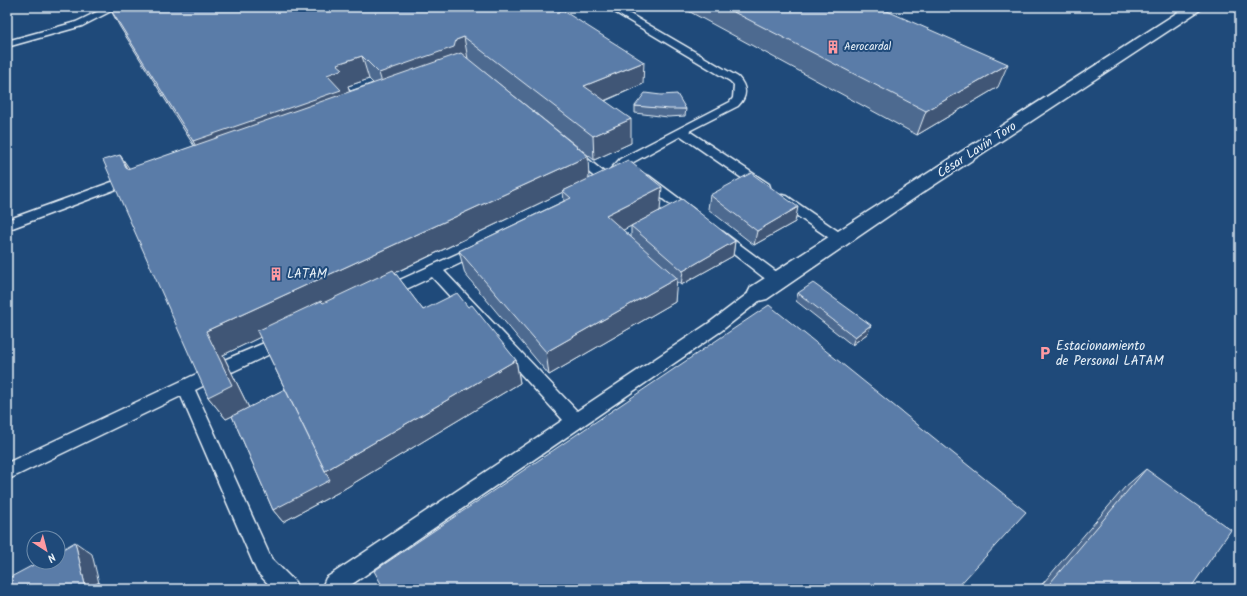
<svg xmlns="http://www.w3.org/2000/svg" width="1247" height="596" font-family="Kalam,sans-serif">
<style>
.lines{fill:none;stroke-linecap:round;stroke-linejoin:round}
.service-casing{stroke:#e8f1f8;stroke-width:3}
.minor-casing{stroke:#e8f1f8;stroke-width:3}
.service{fill:#1f4a7a;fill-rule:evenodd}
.minor{fill:#1f4a7a;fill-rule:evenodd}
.wall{fill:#4d6a90;stroke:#e8f1f8;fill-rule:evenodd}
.shaded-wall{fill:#3f5676;stroke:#e8f1f8}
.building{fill:#5a7ba8;stroke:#e8f1f8}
.labels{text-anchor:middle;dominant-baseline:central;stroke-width:4;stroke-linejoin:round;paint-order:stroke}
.far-poi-label{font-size:11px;fill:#e8f1f8;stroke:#1f4a7a;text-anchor:start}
.street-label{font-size:13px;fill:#e8f1f8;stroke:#1f4a7a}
.poi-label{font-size:13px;fill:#e8f1f8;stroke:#1f4a7a;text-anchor:start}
</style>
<rect width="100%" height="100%" fill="#1f4a7a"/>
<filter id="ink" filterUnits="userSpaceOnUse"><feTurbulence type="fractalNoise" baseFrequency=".025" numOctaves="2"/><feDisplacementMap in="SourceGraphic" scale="8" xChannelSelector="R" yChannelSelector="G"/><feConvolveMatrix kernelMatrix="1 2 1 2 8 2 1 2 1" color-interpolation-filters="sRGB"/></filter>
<g filter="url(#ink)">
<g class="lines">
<g class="service-casing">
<g id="service">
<path d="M107,7H119L82,26L7,47V41L76,22Z"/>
<path d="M606,7H618L738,77C747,87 748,96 738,106L689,131L769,184L770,187L769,190H759L681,136L628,165L614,180L606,184L602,183L570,157L568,154L570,151H578L606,174L620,159L730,102L733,98L734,85L730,81Z"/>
<path d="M134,174L138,175L140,178L138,181L7,230V220Z"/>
<path d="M645,175L649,176L696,211L698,214L696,217L691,218L686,217L641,182L639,179L641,176Z"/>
<path d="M782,195L787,196L845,236L847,239L845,242L840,244L835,242L777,202L775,199L777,196Z"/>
<path d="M718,230L723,232L782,276L784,280L782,284L777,285L772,284L713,238L711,235L713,232Z"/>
<path d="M479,244L484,246L486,249L484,252L444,271L577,411L709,323L754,289L759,287L764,289L766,293L764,297L721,331L345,589H324L323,585L326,578L563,420L432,277L385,299L380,297L378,293L380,289Z"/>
<path d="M283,335L289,337L291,341L289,345L234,371L228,373L222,371L220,366L222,361Z"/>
<path d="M207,369L213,371L215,376L213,381L195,390L271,558L295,582L298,589H273L257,572L181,396L7,480V463Z"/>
</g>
</g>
<g class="minor-casing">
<path id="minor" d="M1186,7H1202L1200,10L922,193L767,299L759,301L751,299L748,293L751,287Z"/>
</g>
<use href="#service" class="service"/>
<use href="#minor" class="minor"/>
</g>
<g class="wall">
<path d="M109,7H553L643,84L605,101L631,143L594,160L484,72L589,178L660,210L735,241L733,256L681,285L676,281L675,302L549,375L465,274L459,251L564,201L563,192L395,273L423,310L468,307L516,360L520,383L339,492L283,522L273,510L232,416L226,419L208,397L129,169L194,146L120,27ZM369,79L373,83L350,91L348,86ZM631,226V237L623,230ZM260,337L285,389L249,408L223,355Z"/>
<path d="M681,7H878L998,87L917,135Z"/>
<path d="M635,106L686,109L685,116L668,117L635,113Z"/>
<path d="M710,195L795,222L754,245L708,209Z"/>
<path d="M798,293L868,333L852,345L796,301Z"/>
<path d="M1146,469L1190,589H1038L1125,487Z"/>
</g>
<g class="shaded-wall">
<path d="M464,37L468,59L386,96L379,73L456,40Z"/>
<path d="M362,56L369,79L348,86L350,92L206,165L193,141L327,75L337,64Z"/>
<path d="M644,62L643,84L585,109L584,86Z"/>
<path d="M1008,64L998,87L917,135L926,111Z"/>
<path d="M631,119V143L594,160L593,136Z"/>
<path d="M120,155L136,178L127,169Z"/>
<path d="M588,156L589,180L563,191V192L223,355L249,408L226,419L208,397L206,331Z"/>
<path d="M662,187L660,211L606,239V215Z"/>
<path d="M798,207L795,222L754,245L757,231Z"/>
<path d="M735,241L733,256L681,285L683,271Z"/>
<path d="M677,278L675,302L549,375L546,352Z"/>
<path d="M871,325L868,333L852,345L855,337Z"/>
<path d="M516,360L520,383L339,492L283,522L273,510L325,471Z"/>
<path d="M75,542L92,554L99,583L109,589H86Z"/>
</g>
<g class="building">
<path d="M109,7H553L559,11L562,10L644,62L584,86L631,119L593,136L464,37L456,40L454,47L379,73L362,56L337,64L343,69L327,75L341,90L193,141Z"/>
<path d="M724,7H878L1008,64L926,111Z"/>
<path d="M461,53L588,156L206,331L232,385L208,397L103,160L120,155L127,169Z"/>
<path d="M645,93L661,95L677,94L686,109H669L635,106Z"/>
<path d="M628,160L662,187L606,215L677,278L546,352L459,251L571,198L563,191Z"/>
<path d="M751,173L798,207L757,231L710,195Z"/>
<path d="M682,199L735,241L683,271L631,226Z"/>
<path d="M393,270L423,310L457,293L468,307L472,305L516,360L325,471L257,331L321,301L323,303Z"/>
<path d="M813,283L871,325L855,337L798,293Z"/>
<path d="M769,305L1026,512L956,589H384L374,571Z"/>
<path d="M285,389L325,471L330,480L273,510L232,416Z"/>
<path d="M1146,469L1231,530L1190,589H1045Z"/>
<path d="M75,542L86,589H7V579L39,562H58V552Z"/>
<path d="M99,582L100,589H88Z"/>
</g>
</g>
<defs>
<g id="building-bare" transform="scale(1.08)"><path d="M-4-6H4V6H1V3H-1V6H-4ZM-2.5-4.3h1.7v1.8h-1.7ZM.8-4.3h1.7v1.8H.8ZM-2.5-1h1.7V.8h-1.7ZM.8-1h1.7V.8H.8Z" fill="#ff9aa2" stroke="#1f4a7a" stroke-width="2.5" paint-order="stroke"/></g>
<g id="parking-bare" transform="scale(1.08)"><path d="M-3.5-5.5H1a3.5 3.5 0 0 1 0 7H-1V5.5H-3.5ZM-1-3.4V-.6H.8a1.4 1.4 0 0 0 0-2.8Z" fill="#ff9aa2" stroke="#1f4a7a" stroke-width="2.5" paint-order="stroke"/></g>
</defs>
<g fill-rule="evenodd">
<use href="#building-bare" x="833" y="47"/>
<use href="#building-bare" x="276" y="274"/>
<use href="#parking-bare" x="1045" y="353"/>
</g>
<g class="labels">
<g class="far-poi-label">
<text x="844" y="47">Aerocardal</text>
</g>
<g class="street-label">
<text transform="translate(977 150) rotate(-33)">César Lavín Toro</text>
</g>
<g class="poi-label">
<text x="287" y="274">LATAM</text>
<text x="1056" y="346">Estacionamiento<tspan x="1056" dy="15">de Personal LATAM</tspan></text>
</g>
</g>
<rect width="1247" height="596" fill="none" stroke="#1f4a7a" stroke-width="24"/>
<rect x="12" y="12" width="1223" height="572" fill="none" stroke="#e8f1f8" stroke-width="1.5" filter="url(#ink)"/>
<g transform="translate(46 550) rotate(144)"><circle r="19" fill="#1f4a7a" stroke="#6f8dac"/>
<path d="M0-3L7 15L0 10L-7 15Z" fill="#ff9aa2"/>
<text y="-6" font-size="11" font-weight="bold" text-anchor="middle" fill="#e8f1f8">N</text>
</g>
</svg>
